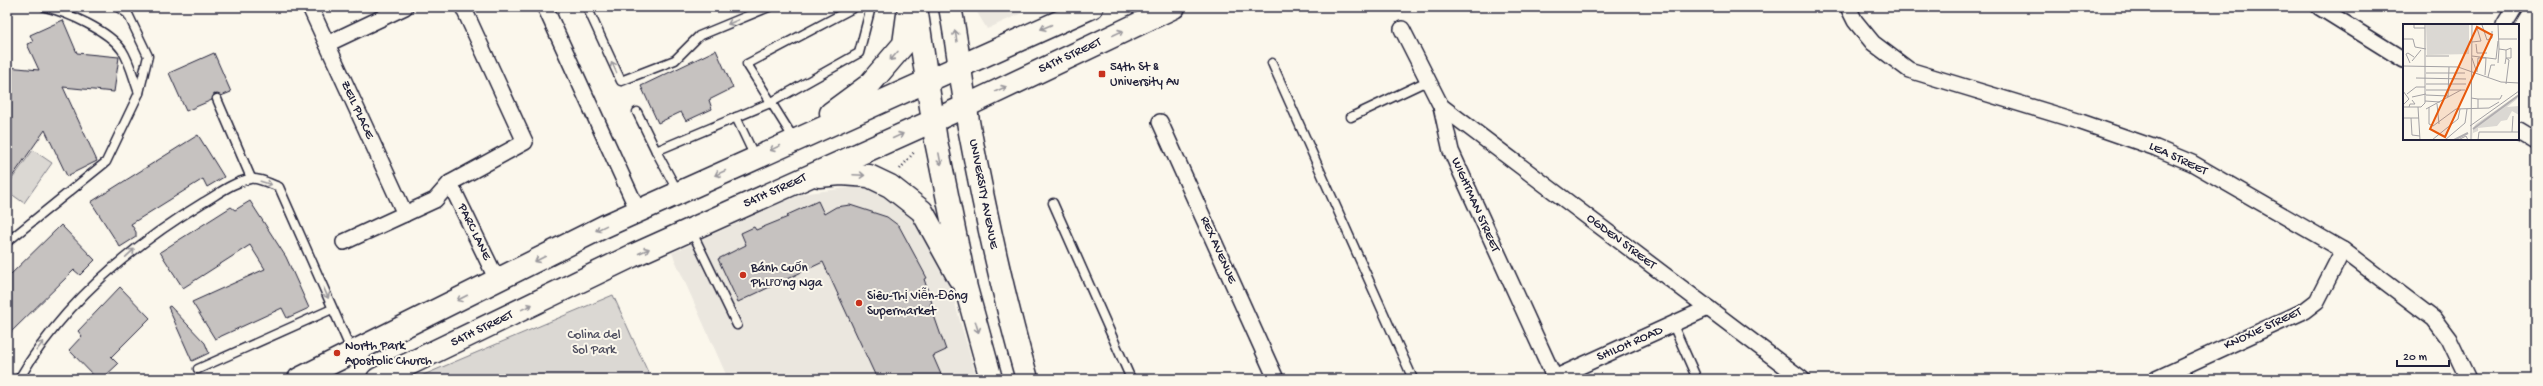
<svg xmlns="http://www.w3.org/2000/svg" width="2543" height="386" font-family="'Gochi Hand',sans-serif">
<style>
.built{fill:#ebe7df}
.green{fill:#dbd8d3;stroke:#7e7d87}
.building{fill:#c6c2c0;stroke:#22223b}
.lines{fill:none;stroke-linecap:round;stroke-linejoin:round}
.lane-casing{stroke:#22223b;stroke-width:11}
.street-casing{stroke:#22223b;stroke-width:18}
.primary-casing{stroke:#22223b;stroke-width:25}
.path{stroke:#22223b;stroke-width:2.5;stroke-dasharray:1 3;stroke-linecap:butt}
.lane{stroke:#fbf7ec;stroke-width:8}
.street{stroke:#fbf7ec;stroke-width:15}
.primary{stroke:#fbf7ec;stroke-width:22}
.oneway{stroke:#99979c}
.poi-dot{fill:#c8321e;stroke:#fbf7ec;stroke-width:1.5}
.labels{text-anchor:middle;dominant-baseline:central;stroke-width:4;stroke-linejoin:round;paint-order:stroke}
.street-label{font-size:13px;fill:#22223b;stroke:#fbf7ec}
.poi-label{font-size:13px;fill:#22223b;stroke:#fbf7ec;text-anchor:start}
.park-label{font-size:13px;fill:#505061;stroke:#fbf7ec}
.inset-river{fill:none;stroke:#b1aeb0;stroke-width:2}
.inset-road{fill:none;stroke:#a4a2a5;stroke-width:1}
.view{fill:#e8590c;fill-opacity:0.15;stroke:#e8590c;stroke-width:2}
.inset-edge{fill:none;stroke:#22223b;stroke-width:2}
</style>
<rect width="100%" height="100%" fill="#fbf7ec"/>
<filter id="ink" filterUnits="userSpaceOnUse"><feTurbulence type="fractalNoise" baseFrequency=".025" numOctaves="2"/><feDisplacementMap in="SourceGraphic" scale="8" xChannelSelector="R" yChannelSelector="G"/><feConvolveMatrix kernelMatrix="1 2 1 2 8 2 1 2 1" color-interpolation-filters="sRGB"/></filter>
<g filter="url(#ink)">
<g class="built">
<path d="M974,7H1035L987,29Z"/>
<path d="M862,186L891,194L917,213L946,273L977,379H728L672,253L801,194Z"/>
</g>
<g class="green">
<path d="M33,150L52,163L24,203L7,191V186Z"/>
<path d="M613,295L651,379H414Z"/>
</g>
<g class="building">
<path d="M63,20L77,53L119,57L114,92L63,87L97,161L67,176L45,130L7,184V67L39,70L27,44L33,42L30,35Z"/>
<path d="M716,50L733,88L709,100L712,109L686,121L681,112L658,123L641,86Z"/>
<path d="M214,53L231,92L221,96L214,94L212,100L186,111L169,73Z"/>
<path d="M198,135L224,177L207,187L203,179L131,224L136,232V237L120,247L91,202Z"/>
<path d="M250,201L286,257L309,308L287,318L282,308L215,339L192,302L265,269L250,245L183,288L160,252L231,207L235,210Z"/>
<path d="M818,201L824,214L836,207L850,205L887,217L899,226L927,278L924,279L932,303L930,304L946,350L933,356L943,379H877L823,262L738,302L718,259L746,245L741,233L754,227L756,230L788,217L787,215Z"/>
<path d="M61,225L95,260L80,275L74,270L7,336V278Z"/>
<path d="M120,287L150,318L111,357L118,364L102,379H97L69,350L82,336L78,331Z"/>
<path d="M170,306L205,343L209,353L192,361L168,307Z"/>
</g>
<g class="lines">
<g class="lane-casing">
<g id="lane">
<path d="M45,7C68,13 108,30 122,50C130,62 134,80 139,93"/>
<path d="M587,7L621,81L675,60L699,36L769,7"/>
<path d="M1272,63L1413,379"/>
<path d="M217,99L251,178"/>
<path d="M637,112L656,151"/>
<path d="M736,117L755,157"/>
<path d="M1351,117L1427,81"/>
<path d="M794,139L747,64L855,7"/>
<path d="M678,192L656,151L770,103L859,53L871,7"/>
<path d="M1053,203L1131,379"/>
<path d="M691,230L737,325"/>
<path d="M7,242L106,162L139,93L148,56L128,14L118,7"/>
<path d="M1673,325L1697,379"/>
<path d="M198,369L332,309"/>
<path d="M19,379C62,305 131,246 204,202C218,194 233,182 250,179C257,177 271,184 279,187L352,352"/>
</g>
</g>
<g class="street-casing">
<g id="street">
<path d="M310,7L405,214"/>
<path d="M545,7L638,211"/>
<path d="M1848,7L1855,21L1873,43L1909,70L2081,122L2156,148L2192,163L2343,250L2434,319L2449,339L2468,379"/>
<path d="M2319,7L2404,60"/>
<path d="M2504,25L2515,7"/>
<path d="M1402,29L1441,106L1451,151L1555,379"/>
<path d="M327,44L405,7"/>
<path d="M1441,106L1802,379"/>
<path d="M1160,122L1276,379"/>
<path d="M2518,131L2536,142"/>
<path d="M450,183L497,280"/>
<path d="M344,242L435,200L450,183L525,142L463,7"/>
<path d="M1552,379L1708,308"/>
<path d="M2156,379L2304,311L2317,301L2343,250"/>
</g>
</g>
<g class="primary-casing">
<g id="primary">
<path d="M916,7L936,141L966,288L991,379"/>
<path d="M950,7C958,47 962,87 969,127C985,212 1003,296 1027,379"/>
<path d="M831,113L869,85L904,44L909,7"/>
<path d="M819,176L841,174L869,176L890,186L922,211L959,278"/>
<path d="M299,379L605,226L1092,7"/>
<path d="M378,379L632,256L966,106L1174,7"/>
</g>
</g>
<path class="path" d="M900,169L915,151"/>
<use href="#lane" class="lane"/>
<use href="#street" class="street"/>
<use href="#primary" class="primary"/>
</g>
<defs><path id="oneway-shaft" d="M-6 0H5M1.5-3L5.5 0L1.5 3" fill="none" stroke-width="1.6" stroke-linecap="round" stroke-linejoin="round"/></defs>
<g class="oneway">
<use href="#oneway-shaft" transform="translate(733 22) rotate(157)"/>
<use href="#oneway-shaft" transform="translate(1046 27) rotate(157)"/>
<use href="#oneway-shaft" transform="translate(1118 33) rotate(-25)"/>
<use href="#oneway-shaft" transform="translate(956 36) rotate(-99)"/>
<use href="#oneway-shaft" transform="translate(894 56) rotate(131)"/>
<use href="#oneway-shaft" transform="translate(614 67) rotate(-114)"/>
<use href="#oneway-shaft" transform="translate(1001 89) rotate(-25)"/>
<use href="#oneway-shaft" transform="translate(898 136) rotate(-25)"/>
<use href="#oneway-shaft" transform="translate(775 148) rotate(155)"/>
<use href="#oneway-shaft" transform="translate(940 159) rotate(79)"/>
<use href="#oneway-shaft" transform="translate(720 173) rotate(155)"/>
<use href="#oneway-shaft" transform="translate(859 175) rotate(3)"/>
<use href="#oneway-shaft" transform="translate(266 183) rotate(17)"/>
<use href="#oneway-shaft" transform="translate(601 228) rotate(154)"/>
<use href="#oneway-shaft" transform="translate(644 251) rotate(-24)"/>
<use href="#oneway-shaft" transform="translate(130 253) rotate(-43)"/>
<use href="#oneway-shaft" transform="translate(540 259) rotate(153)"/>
<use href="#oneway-shaft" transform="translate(326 293) rotate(66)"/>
<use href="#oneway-shaft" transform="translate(462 298) rotate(153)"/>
<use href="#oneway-shaft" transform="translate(527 307) rotate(-26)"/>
<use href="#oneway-shaft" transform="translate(977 327) rotate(74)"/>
<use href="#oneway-shaft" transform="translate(40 346) rotate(-51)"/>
</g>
</g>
<g class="poi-dot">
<rect x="1098" y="70" width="8" height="8" rx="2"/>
<circle cx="743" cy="275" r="4"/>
<circle cx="859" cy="303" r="4"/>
<circle cx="337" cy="353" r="4"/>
</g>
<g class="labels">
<g class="street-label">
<text transform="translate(1070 56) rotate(-25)">54TH STREET</text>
<text transform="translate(357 110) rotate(65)">ZEIL PLACE</text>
<text transform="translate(2178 159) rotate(25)">LEA STREET</text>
<text transform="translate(775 191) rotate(-24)">54TH STREET</text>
<text transform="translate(983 194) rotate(79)">UNIVERSITY AVENUE</text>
<text transform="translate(1475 205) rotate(66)">WIGHTMAN STREET</text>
<text transform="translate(474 232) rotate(64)">PARC LANE</text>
<text transform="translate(1621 242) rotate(37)">OGDEN STREET</text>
<text transform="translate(1218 250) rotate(66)">REX AVENUE</text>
<text transform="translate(482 329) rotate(-26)">54TH STREET</text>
<text transform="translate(2263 329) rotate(-25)">KNOXIE STREET</text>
<text transform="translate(1630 344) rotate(-24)">SHILOH ROAD</text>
</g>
<g class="poi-label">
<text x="1110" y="67">54th St &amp;<tspan x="1110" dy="15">University Av</tspan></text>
<text x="751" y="268">Bánh Cuốn<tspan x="751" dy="15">Phương Nga</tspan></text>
<text x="867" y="296">Siêu-Thị Viễn-Đông<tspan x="867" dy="15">Supermarket</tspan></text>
<text x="345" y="346">North Park<tspan x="345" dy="15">Apostolic Church</tspan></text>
</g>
<g class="park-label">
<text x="594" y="335">Colina del<tspan x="594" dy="15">Sol Park</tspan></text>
</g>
</g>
<g transform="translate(2403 24)">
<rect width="116" height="116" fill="#fbf7ec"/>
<path d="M23,0H66V30L24,31ZM116,70L114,75L104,83L116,82V91L109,87L104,96L98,97L94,102L75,104V107L70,109L69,116L70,104L73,100Z" fill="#dbd8d3"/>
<path class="inset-river" d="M70,105L116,71M51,116L65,109"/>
<path class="inset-road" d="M11,0V4H22M95,0L96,25L103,26V34L106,36L103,60M79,1L84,16L89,14V7M0,15H10L12,23L23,25M95,15H114M69,18L78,17L74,4M73,20L74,29H84M23,32H46M69,32L93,35L95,17M69,34L73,46M9,37L18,26M7,39L3,30L5,29L11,33M95,39L96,25M102,40L103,34H108V24L103,26M0,42L55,43L98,58L116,59M74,48L75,34H83L82,51M23,49H62M85,53L88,41H92M13,54L63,55M23,60H63M23,66H62M0,67L6,75L0,81M4,70L13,63H22M23,71L45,72M9,73L23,70M45,73L46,43M68,74L75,75V84M75,75H97L99,71M22,77L37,78M34,80L36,100M0,83H18L22,79V0M6,83L7,80H12L9,76M15,83L17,116M26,83V100L30,102L53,85L86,84L96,78M23,85L58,66M0,94H16M8,94L9,111L17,112M67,102L116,67M109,108L110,92M29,116L55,95L57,85M42,116L62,99L64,85M55,116L63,112L65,116M68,116L69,0M75,116L76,108H116"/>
<path class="view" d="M74,3L89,11L42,113L27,105Z"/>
<rect width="116" height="116" class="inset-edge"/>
</g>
<rect width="2543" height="386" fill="none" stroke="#fbf7ec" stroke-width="24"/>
<rect x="12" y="12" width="2519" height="362" fill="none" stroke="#22223b" stroke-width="1.5" filter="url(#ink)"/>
<path d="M2397 360v6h52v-6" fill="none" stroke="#22223b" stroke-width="2"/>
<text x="2403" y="360" font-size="12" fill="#22223b" stroke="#fbf7ec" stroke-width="3" paint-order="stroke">20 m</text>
</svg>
